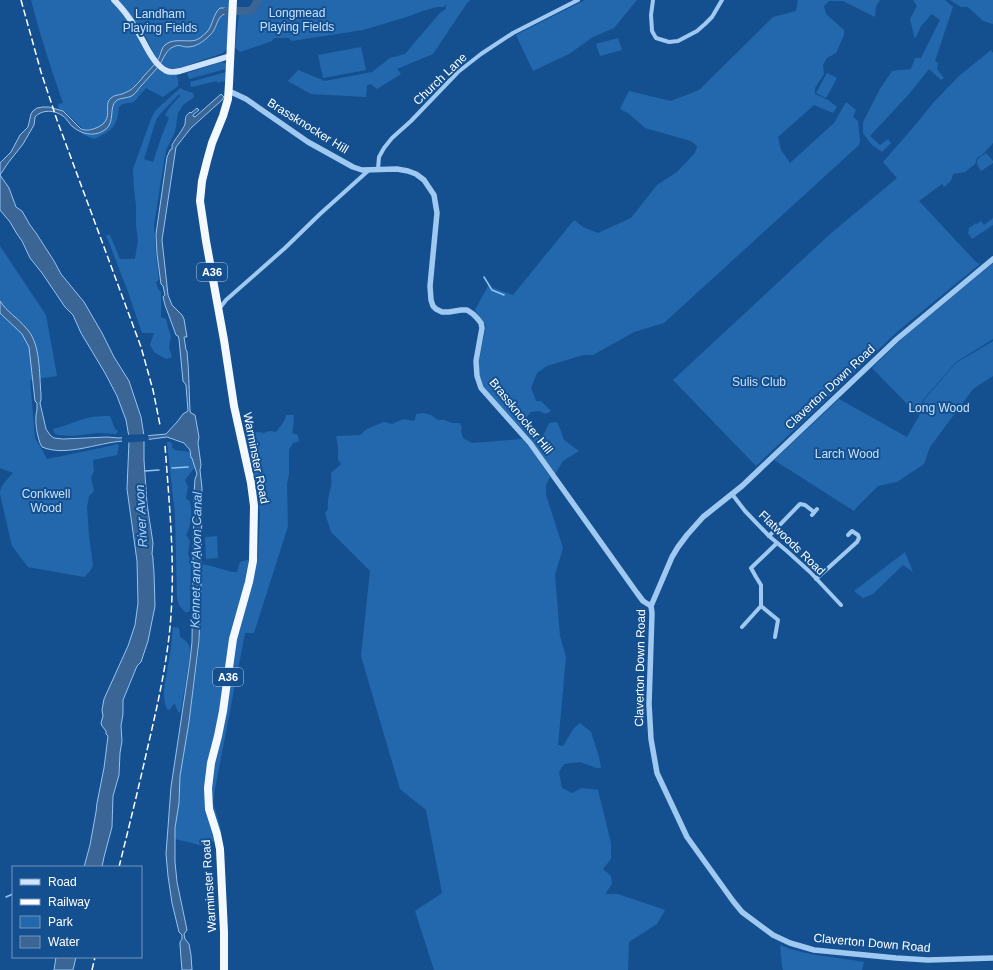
<svg xmlns="http://www.w3.org/2000/svg" width="993" height="970" font-family="Helvetica,sans-serif">
<style>
.green{fill:#2368ad;fill-rule:evenodd}
.water{fill:#3a6594;stroke:#92c4f4}
.pier{fill:#145090}
.lines{fill:none;stroke-linecap:round;stroke-linejoin:round}
.stream{stroke:#92c4f4;stroke-width:1.5}
.river{stroke:#3a6594;stroke-width:8}
.minor{stroke:#a0c9f1;stroke-width:4}
.tertiary{stroke:#a0c9f1;stroke-width:5.5}
.secondary{stroke:#cfe4fc;stroke-width:6}
.trunk{stroke:#f4f9ff;stroke-width:8}
.rail{stroke:#fff;stroke-width:1.5;stroke-dasharray:7 3;stroke-linecap:butt}
.labels{text-anchor:middle;dominant-baseline:central;stroke-width:4;stroke-linejoin:round;paint-order:stroke}
.shield{fill:#145090;stroke:#b8cade;stroke-width:1}
.shield-label{font-size:11px;font-weight:bold;fill:#fff}
.park-label{font-size:12px;fill:#c7e2fc;stroke:#145090}
.street-label{font-size:12px;fill:#fff;stroke:#145090}
.water-label{font-size:13px;font-style:italic;fill:#acd3f8;stroke:#145090}
</style>
<rect width="100%" height="100%" fill="#145090"/>
<g class="green">
<path d="M31,0H110L116,6L133,26L154,62L163,72L176,75L178,79V86L163,97L146,88L134,102L123,104L119,107C117,127 112,131 94,139L82,134L83,129L64,111L59,109L58,104L63,103C51,69 40,35 31,0Z"/>
<path d="M116,0H230L227,49L223,53L177,69C155,68 154,49 143,33C135,21 127,11 116,0Z"/>
<path d="M262,0H471L467,3L433,54L397,69L401,74L377,89L371,84L367,85L366,97L311,94L288,81L298,70L325,81L372,72L390,58L405,54L440,13L446,9V4L444,7H437L422,11L410,16L363,30L292,41L289,38H274L272,41L240,52L235,47L239,15C254,14 254,13 262,0Z"/>
<path d="M585,0H637L614,28L593,37L569,54L533,71L516,35Z"/>
<path d="M798,0H880L876,6L875,17L843,1H829L824,6L826,14L844,30V35L836,53L827,58L823,65L824,74L815,88V94L828,100L837,107L833,113L814,105L778,137L781,150L790,163L834,123L846,102L856,110L853,117L858,121L860,141L859,145L664,323L634,332L593,355H583L547,366L537,373L531,388L536,401H541L551,411L546,414L539,411L531,412L526,418L527,429L538,438L544,434L549,423L557,422L561,431L564,440L579,451L563,461L557,471L555,474L528,436L506,413L484,388L479,375V361L486,326L475,310L488,286L513,295L574,220L583,227L598,233L631,218L657,185L677,172L695,153L697,146L691,141L645,128L628,113L620,109L629,91L671,101L699,90L773,17L796,11Z"/>
<path d="M913,0H945L953,7L935,61L938,63L937,69L944,78L941,80L929,69L909,94L870,136L880,145L888,139L891,143L882,152L872,145L863,133V122L880,89L892,71L911,69L915,58H921L940,20L932,14L921,26L915,39L910,19L917,6Z"/>
<path d="M950,0H993V24L983,21L968,7H961Z"/>
<path d="M618,38L622,50L600,56L596,44Z"/>
<path d="M361,47L366,70L323,78L318,55Z"/>
<path d="M991,50L993,53V143L984,153L977,158L975,164L965,172L953,174L951,181L944,187L942,184L919,201L976,262L980,264L898,331L756,466L673,380L829,235L897,178L883,162L917,123L933,103L959,76Z"/>
<path d="M221,62L226,63V69L189,79L187,73Z"/>
<path d="M226,72L225,81L217,83V81L191,87L190,82Z"/>
<path d="M827,73L837,78L826,98L816,93Z"/>
<path d="M180,88L184,90L193,93L194,97L183,105L178,113L175,132L166,150L163,168L154,225L156,255L159,280L156,282L158,289L161,292V317L166,319L168,328L171,336L169,347L172,357L166,359L154,352L150,345L154,333H142L127,289L106,235H110L120,259H135L138,240L136,226V206L134,188L133,169L151,119L155,111ZM179,94L180,96L170,107L165,115L169,118L161,138L153,162L144,159L156,120L161,113Z"/>
<path d="M985,154H987L993,161V163L981,171C975,163 975,159 985,154Z"/>
<path d="M993,218V225L972,239L968,233L969,230L968,229L976,223L977,224L981,221L984,225Z"/>
<path d="M0,246L46,315L57,376L30,380L35,438L41,448L47,459L110,446L116,444L119,445L117,455L93,460L94,471L91,478L94,491L89,496L87,507L89,536L93,565L90,571L84,577L28,567L12,546L0,494C0,485 8,479 13,473L0,468Z"/>
<path d="M993,263V339L956,362L923,400L918,415L872,368L907,334Z"/>
<path d="M993,341V376L973,389L930,447L924,464L897,482L878,486L857,507L854,511L774,460L839,399L907,437L919,416L924,400L956,363Z"/>
<path d="M423,413L431,415L438,420H444L452,423H459L462,427L461,431L463,438L472,443L522,439L529,446L550,477L546,485V495L563,548L555,575L560,636L566,657L558,745L563,746L574,728L580,723L591,732L599,757L601,768H597L580,762L564,764L559,772L562,788L572,793L582,788L598,790L611,843V859L603,869L611,876L612,884L605,894H618L665,910L657,924L629,942L628,970H434L415,911L442,893L426,810L400,789L361,656L370,571L331,532L325,513L328,509C327,501 329,494 331,487C332,483 331,477 331,473L341,464L338,460V447L336,436L360,435L367,429L384,422L392,424C400,420 405,418 412,421L415,420L416,414Z"/>
<path d="M286,415H294C293,421 294,428 292,433L298,435L299,441L293,443L289,450V474L287,484L288,526L254,633H245L215,789L213,802L221,830L217,840L204,846L175,839V828L179,803L180,776L189,722L199,651L201,611V564L211,566L232,572H237L240,562L258,557L260,514L258,498L242,434C250,432 256,431 264,433L269,431L276,432L285,420Z"/>
<path d="M110,416L115,429L118,431L116,434L97,433L73,436L58,435L54,433L53,429C66,426 79,419 93,417C99,416 104,416 110,416Z"/>
<path d="M167,442H170L172,444V448L175,450L189,452C193,456 194,462 195,467L185,480L188,487L186,498L190,502C192,514 192,523 186,535L190,541L188,554L191,562L190,604V610L188,612H185L179,605L177,598L175,515Z"/>
<path d="M217,536L218,558L206,559L205,537Z"/>
<path d="M905,552L913,572L903,565L873,594L863,598L854,591Z"/>
<path d="M173,627L179,628L180,637C190,644 190,644 190,656L181,710L180,712H178L175,704H174L170,709L168,710C164,705 164,696 164,689L171,648Z"/>
<path d="M780,945C806,956 836,957 864,962L862,970H783L782,966Z"/>
</g>
<g class="water">
<path d="M220,8H233V13C214,12 220,27 209,36C204,41 196,47 188,47C180,47 180,43 171,48C166,51 162,61 159,66C153,73 147,79 141,86C138,89 136,93 133,95C128,99 120,97 116,101C109,106 115,122 106,129C96,137 83,135 73,127C69,124 67,119 63,116C55,110 42,109 35,117L34,125L23,144L8,163L0,175L9,188L16,207L22,211L30,225L36,233L54,261L61,274L84,302L102,333L114,357L129,381L141,417L144,436L166,434L177,422L183,414L188,411L186,385L183,381L179,339L178,336L176,335L165,305L163,297L165,295L163,286L161,284L157,254L156,234L167,157L170,150L172,149V145C175,139 183,130 185,124C186,118 184,117 190,112L191,113L197,108L199,110L193,115V116L195,117L221,94L224,97L222,100L191,128L176,147L162,240L168,295L172,305L182,315L184,319L187,337H184L186,350L187,351C189,371 189,391 190,411L191,413L195,415L199,437L198,443L201,465L200,470L202,488L201,585L199,641L189,722L180,776L179,803L175,828V862L177,882L187,930L184,934L185,939L189,944L191,955L192,970H182L181,958L180,944V942L182,939V935L179,932L172,903L168,876L166,854L171,787L190,661L192,642L194,494L195,479L197,474L192,458H191L190,450L184,443L167,437L144,440V460L147,504L153,543L152,554L153,558V561L154,573L155,606L148,641L141,662L137,666L123,700V714L121,726L122,741L120,753L119,775L113,796L112,827L104,857L102,867H84L90,845L96,812L97,803L104,768L108,736L106,734V731L102,726L101,723L103,716L102,710L104,699L128,646L135,625L138,603L137,561L127,489L129,441C103,440 68,458 42,447C37,439 34,418 37,410V403L35,401L29,347L22,334L0,313V301C7,312 18,318 26,328C41,343 39,374 41,394V400L40,403L46,429L50,435L54,438L63,439L107,437L119,438L129,437L126,420L117,396L105,373L81,333L73,315L65,307L42,273L30,258L22,241L17,234L10,222L0,210V163L11,152L20,135L28,127L31,114L33,111L37,108L43,107H49L63,111L81,129C86,131 91,130 96,128C116,120 102,105 111,98C114,95 119,95 122,94C127,92 132,90 135,86C138,83 141,80 143,77C148,71 153,67 157,61C161,56 161,48 165,45C175,36 191,45 200,38C202,36 205,34 207,32C213,25 213,14 220,8Z"/>
<path d="M56,957H76L73,970H54Z"/>
</g>
<path class="pier" d="M148,434L149,441L122,443V435Z"/>
<g class="lines">
<g class="stream">
<path d="M484,277L492,290L504,295"/>
<path d="M172,468L188,467"/>
<path d="M145,471L159,470"/>
<path d="M6,897L13,894"/>
</g>
<path class="river" d="M227,11H251L254,7L258,0"/>
<g class="minor">
<path d="M653,0L651,15L652,31L656,38L669,42L678,41L697,31L705,24L712,17L722,0"/>
<path d="M378,169L379,157L384,148L392,138L411,121L458,72L481,54L513,33L578,0"/>
<path d="M219,309L226,300L285,248L320,214L369,170"/>
<path d="M732,494L745,511L769,536L788,552L810,572L841,605"/>
<path d="M812,515L817,509"/>
<path d="M769,536L800,504L805,505L814,512"/>
<path d="M816,579L857,542L859,538L858,535L852,531L848,535"/>
<path d="M761,606L778,620L775,637"/>
<path d="M742,627L761,606V585L756,577L751,568L777,543"/>
</g>
<g class="tertiary">
<path d="M229,91L246,99L308,142L353,167L362,170L397,169L408,171L416,174L424,180L434,195L437,213L430,286L431,300L433,306L436,309L442,312H449L461,310H467L473,314L477,318L481,323L482,328L476,361L477,376L481,388L530,443L637,593L643,601L651,606"/>
<path d="M993,259L897,339L742,486L703,517L687,535L678,547L672,557L651,606L652,613L649,704L651,739L657,773L687,837L733,901L742,912L773,935L790,943L814,950L896,958L928,960L993,958"/>
</g>
<path class="secondary" d="M114,0C122,8 129,17 135,27C144,40 151,62 165,70C169,73 175,72 180,71L230,56"/>
<path class="trunk" d="M224,970V932L220,849L217,834L209,809L208,788L211,763L218,736L223,711L233,639L249,582L253,561L254,506L251,483L234,406L224,340L206,241L200,201L202,181L207,161L212,143L223,116L228,99L229,84L233,0"/>
<g class="rail">
<path d="M21,0L41,72L57,120L141,347L153,390L160,425"/>
<path d="M119,867C129,827 139,786 148,746C158,703 168,659 171,615C175,558 169,502 165,445"/>
<path d="M92,970L95,957"/>
</g>
</g>
<g class="labels">
<g class="shield">
<rect x="197" y="263" width="30" height="18" rx="3"/>
<rect x="213" y="668" width="30" height="18" rx="3"/>
</g>
<g class="shield-label">
<text x="212" y="272">A36</text>
<text x="228" y="677">A36</text>
</g>
<g class="park-label">
<text x="297" y="13">Longmead<tspan x="297" dy="14">Playing Fields</tspan></text>
<text x="160" y="14">Landham<tspan x="160" dy="14">Playing Fields</tspan></text>
<text x="759" y="382">Sulis Club</text>
<text x="939" y="408">Long Wood</text>
<text x="847" y="454">Larch Wood</text>
<text x="46" y="494">Conkwell<tspan x="46" dy="14">Wood</tspan></text>
</g>
<g class="street-label">
<text transform="translate(440 79) rotate(-44)">Church Lane</text>
<text transform="translate(308 126) rotate(32)">Brassknocker Hill</text>
<text transform="translate(830 387) rotate(-43)">Claverton Down Road</text>
<text transform="translate(521 416) rotate(51)">Brassknocker Hill</text>
<text transform="translate(256 458) rotate(79)">Warminster Road</text>
<text transform="translate(792 543) rotate(44)">Flatwoods Road</text>
<text transform="translate(640 668) rotate(-89)">Claverton Down Road</text>
<text transform="translate(209 886) rotate(-94)">Warminster Road</text>
<text transform="translate(872 943) rotate(5)">Claverton Down Road</text>
</g>
<g class="water-label">
<text transform="translate(141 516) rotate(-93)">River Avon</text>
<text transform="translate(196 560) rotate(-89)">Kennet and Avon Canal</text>
</g>
</g>
<rect x="12" y="866" width="130" height="92" fill="#145090" stroke="#7296bc"/>
<rect x="20" y="879" width="20" height="6" fill="#cfe4fc" stroke="#7296bc"/>
<text x="48" y="886" font-size="12" fill="#ffffff">Road</text>
<rect x="20" y="899" width="20" height="6" fill="#ffffff" stroke="#7296bc"/>
<text x="48" y="906" font-size="12" fill="#ffffff">Railway</text>
<rect x="20" y="916" width="20" height="12" fill="#2368ad" stroke="#7296bc"/>
<text x="48" y="926" font-size="12" fill="#ffffff">Park</text>
<rect x="20" y="936" width="20" height="12" fill="#3a6594" stroke="#7296bc"/>
<text x="48" y="946" font-size="12" fill="#ffffff">Water</text>
</svg>
